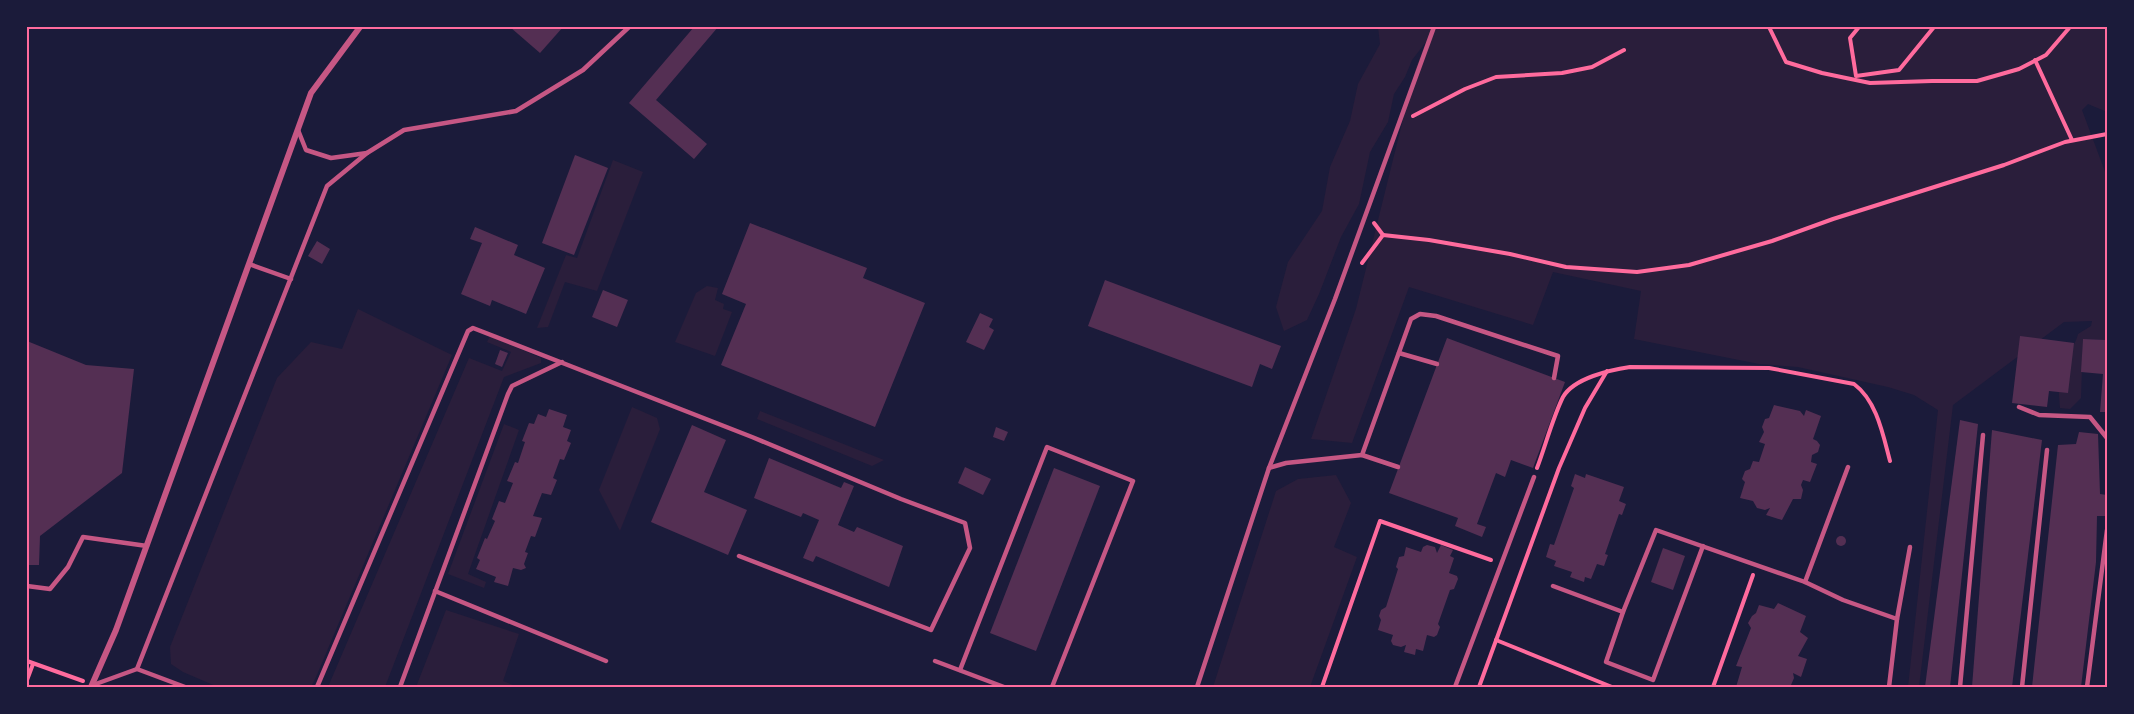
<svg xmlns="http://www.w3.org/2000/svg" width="2134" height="714" font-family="Manrope,sans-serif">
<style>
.green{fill:#2a1e3b}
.building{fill:#542f53}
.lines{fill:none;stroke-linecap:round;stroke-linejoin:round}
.path{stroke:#ff6b9d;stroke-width:4}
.service{stroke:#c65784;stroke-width:4.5}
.minor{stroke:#c65784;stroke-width:6}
.neatline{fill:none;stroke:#ff6b9d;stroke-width:2}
</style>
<rect width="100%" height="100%" fill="#1b1b3a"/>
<g class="green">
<path d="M1378,27H2107V112L2088,104L2082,110L2107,177V340L2083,339L2081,398L2070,409L2060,408C2059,393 2056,373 2063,359C2069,348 2074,349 2078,334L2091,326L2092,321L2064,322L1953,405L1919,687H1908L1938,410L1914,395L1888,387L1798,367L1759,364L1634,339L1641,291L1553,272L1533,325L1409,287L1352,443L1311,439L1356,309L1416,67L1426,42L1412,60L1405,77L1394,94L1388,122L1370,152L1359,204L1341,237L1319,294L1307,320L1284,331L1276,307L1288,262L1322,211L1330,167L1350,121L1358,84L1380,44Z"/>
<path d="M613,160L643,172L597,291L565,282L548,327L537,328L566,255L577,258Z"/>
<path d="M707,286L718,288L715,300L724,304L723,309L732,312L715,356L675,342L696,293Z"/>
<path d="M358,309L452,355L316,677L311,687H218L183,672L171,664L170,647L277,378L311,342L342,349Z"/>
<path d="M490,336L541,358V363L504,377L385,687H328L469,358L502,371L511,352L487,342Z"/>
<path d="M632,407L657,418L660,429L620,531L599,490Z"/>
<path d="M760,411L884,460L872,466L757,419Z"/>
<path d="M504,424L519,430L468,574L486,582L484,588L448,574Z"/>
<path d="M1336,475L1351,503L1334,547L1357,557L1310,687H1213L1276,491L1298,479Z"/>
<path d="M446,610L519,634L503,681L518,687H416Z"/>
</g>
<g class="building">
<path d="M510,27H563L540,53Z"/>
<path d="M694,27H718L656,100L707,144L694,159L629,103Z"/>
<path d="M575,155L608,168L574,255L542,243Z"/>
<path d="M750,223L867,268L863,278L925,303L875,427L721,365L746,304L722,294Z"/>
<path d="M475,227L518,245L514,255L545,268L526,314L492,300L490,306L461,294L482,243L470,239Z"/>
<path d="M317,241L330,249L322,264L308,256Z"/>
<path d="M1105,280L1281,346L1272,369L1260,364L1252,387L1088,326Z"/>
<path d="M603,290L628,300L617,327L592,317Z"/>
<path d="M980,313L993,319L989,327L994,330L984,350L966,342Z"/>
<path d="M2020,336L2074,343L2068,393L2049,391L2047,407L2012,403Z"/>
<path d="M1447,338L1565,382L1533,468L1511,460L1505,477L1496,473L1477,524L1486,527L1482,537L1455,526L1458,518L1389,493Z"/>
<path d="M2083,339L2107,340V412H2100L2103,374L2081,372Z"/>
<path d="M27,341L86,365L134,369L122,473L40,536L39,565H27Z"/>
<path d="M500,350L508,353L502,367L495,364Z"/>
<path d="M1774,405L1800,411L1804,416L1806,410L1821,416L1813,439L1817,441L1820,445L1818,452L1812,455L1811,462L1817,464L1810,482L1803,480L1801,485L1803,490L1801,499H1793L1782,520L1766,515L1770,508L1765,510L1757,508L1753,501L1740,498L1745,482L1742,479L1745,471L1750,469L1753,461L1759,462L1765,444L1759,442L1764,432L1762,427L1765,419L1769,418Z"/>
<path d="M549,409L567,415L563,427L571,430L567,441L571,443L564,460L560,459L553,478L557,480L551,495L542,493L533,516L542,518L535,537L531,536L525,552L528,553L524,564L526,568L521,570L513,568L508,586L494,582L496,577L476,569L480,560L477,558L485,538L487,539L495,521L492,519L499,501L505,503L513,483L507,481L515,462L518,463L525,442L522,441L529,423L534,424L538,414L546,417Z"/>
<path d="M1960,420L1978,424L1950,687H1925Z"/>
<path d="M692,425L726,440L704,492L747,510L728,555L651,522Z"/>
<path d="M996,427L1008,432L1004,441L993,437Z"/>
<path d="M1992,430L2042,440L2012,687H1972Z"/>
<path d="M2079,432L2098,434L2100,494L2107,495L2106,516H2097L2096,562L2081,687H2032L2058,445L2076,444Z"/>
<path d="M769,458L841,488L844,482L854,486L838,525L854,532L857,527L903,546L889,587L816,556L813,562L803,558L819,520L803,513L801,517L754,498Z"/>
<path d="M965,467L991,479L983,495L958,483Z"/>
<path d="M1054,468L1100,486L1036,651L990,633Z"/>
<path d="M1575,474L1585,478L1586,474L1624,487L1619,501L1626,504L1622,515L1619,514L1605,554L1608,555L1604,566L1597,564L1591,579L1585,577L1584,582L1570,577L1572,572L1554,566L1556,561L1546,557L1550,544L1554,545L1574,488L1571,486Z"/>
<circle cx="1841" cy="541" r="5"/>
<path d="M1427,545L1435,547L1437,553L1441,545L1453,550L1450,556L1454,558L1449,573L1457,576L1458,579L1454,589L1450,590L1438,624L1440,627L1437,635L1434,637L1427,635L1423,651L1416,649L1415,655L1404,652L1406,645L1401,647L1393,645L1391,641L1393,635L1378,630L1381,620L1379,616L1381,610L1386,607L1398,569L1396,567L1399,557L1404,556L1406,547L1421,552L1423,547Z"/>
<path d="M1663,548L1685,556L1673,590L1651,582Z"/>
<path d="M1778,603L1806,616L1800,632L1808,638L1798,656L1807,659L1801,677L1793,673L1794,678L1791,685L1788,687H1736L1742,667L1736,666L1751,628L1748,623L1752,616L1756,613L1759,605L1774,609Z"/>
</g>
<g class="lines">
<g class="path">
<path d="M1769,27L1786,62L1822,73L1870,83L1932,81H1977L2019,69L2046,55L2070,27"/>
<path d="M1859,27L1850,38L1856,76L1899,70L1934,27"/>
<path d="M2035,60L2072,140"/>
<path d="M1413,116L1465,89L1496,77L1562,73L1592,67L1624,50"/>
<path d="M1374,223L1383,235"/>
<path d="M1362,263L1383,235L1429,240L1510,254L1566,267L1637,272L1689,265L1772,241L1833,219L2004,165L2065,142L2107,134"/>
<path d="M1537,468C1545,447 1553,417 1563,397C1574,378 1610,370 1630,367L1769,368L1854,384C1877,401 1883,435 1890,461"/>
<path d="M1496,640L1612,687"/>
<path d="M27,661L83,681"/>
<path d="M27,680L33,664"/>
<path d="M1322,687L1380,521L1491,560"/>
<path d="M1479,687L1559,468L1585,408L1607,371"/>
<path d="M1713,687L1753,575"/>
</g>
<g class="service">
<path d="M298,130L306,150L331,158L367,153"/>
<path d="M249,264L291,279"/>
<path d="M1399,353L1437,364"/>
<path d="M2019,407L2039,415L2090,417L2107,438"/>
<path d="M1362,455L1398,467"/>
<path d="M1269,468L1335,299L1434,27"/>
<path d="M1805,582L1848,467"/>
<path d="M27,586L50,589L68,567L83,537L147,546"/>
<path d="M1553,586L1623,612L1656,530L1805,582L1843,600L1897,619L1889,687"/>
<path d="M435,591L606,661"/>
<path d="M1623,612L1606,662L1653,680L1703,546"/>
<path d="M1897,619L1910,547"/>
<path d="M935,661L1004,687"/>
<path d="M137,669L185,687"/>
<path d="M960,670L1047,447L1133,481L1052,687"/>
<path d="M93,685L137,669L327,186L367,153L404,130L516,111L583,70L629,27"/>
<path d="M317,687L468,331L473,328L752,437L901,499L965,523L970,548L931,630L739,556"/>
<path d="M400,687L508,394L512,386L562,362"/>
<path d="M1197,687L1269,468L1286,463L1362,455L1411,319L1420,314L1436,316L1558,356L1554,378"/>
<path d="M1455,687L1534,477"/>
<path d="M1960,687L1983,435"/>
<path d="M2022,687L2047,450"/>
<path d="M2087,687L2107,530"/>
</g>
<path class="minor" d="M91,687L116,630L311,93L360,27"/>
</g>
<rect width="2134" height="714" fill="none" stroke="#1b1b3a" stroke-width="57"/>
<rect x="28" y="28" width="2078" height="658" class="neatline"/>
</svg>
